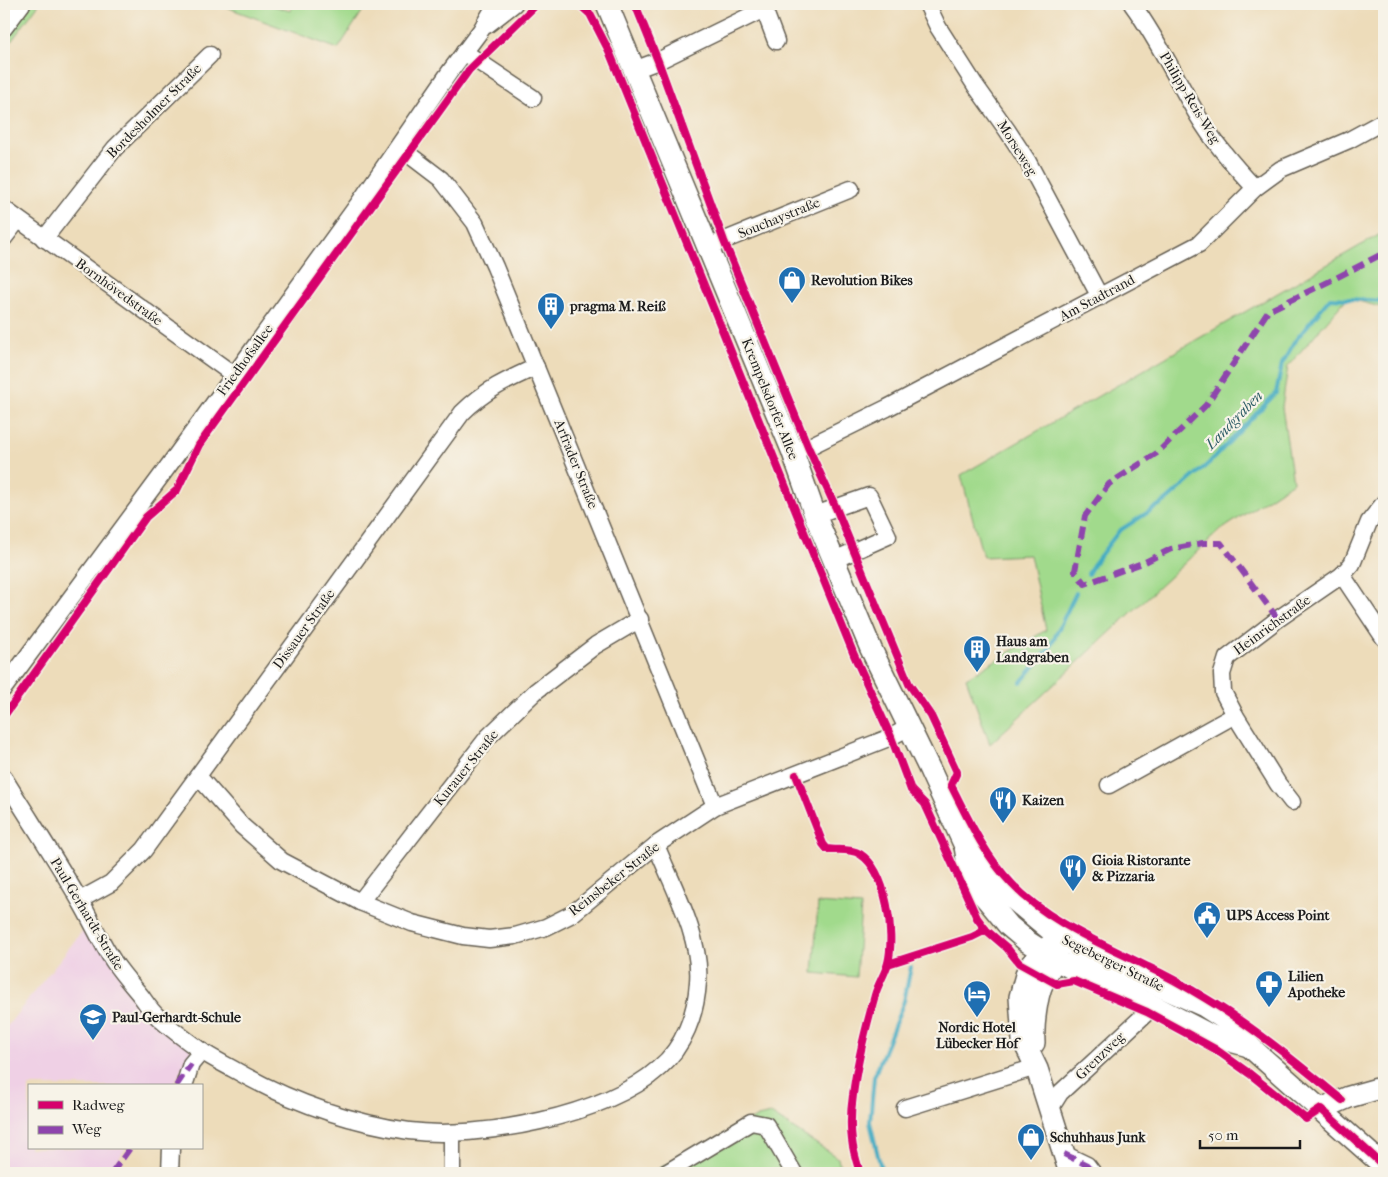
<svg xmlns="http://www.w3.org/2000/svg" width="1388" height="1177" font-family="'IM FELL French Canon',serif">
<style>
.built{fill:#efd0e5}
.green{fill:#a1da8c;stroke:#5e7b54}
.lines{fill:none;stroke-linecap:round;stroke-linejoin:round}
.stream{stroke:#42abc2;stroke-width:4}
.minor-casing{stroke:#655f53;stroke-width:19}
.major-casing{stroke:#655f53;stroke-width:24}
.minor{stroke:#fff;stroke-width:16}
.major{stroke:#fff;stroke-width:21}
.quiet{stroke:#8e44ad;stroke-width:6;stroke-dasharray:12 6;stroke-linecap:butt}
.cycleway-casing{stroke:#f7f3e8;stroke-width:11}
.cycleway{stroke:#d6006c;stroke-width:8}
.labels{text-anchor:middle;dominant-baseline:central;stroke-width:4.5;stroke-linejoin:round;paint-order:stroke}
.street-label{font-size:14px;fill:#1c1c1c;stroke:#f7f3e8}
.poi-label{font-size:14px;font-weight:bold;fill:#1c1c1c;stroke:#f7f3e8;text-anchor:start}
.water-label{font-size:15px;font-style:italic;fill:#2d5c67;stroke:#f7f3e8}
</style>
<rect width="100%" height="100%" fill="#f7f3e8"/>
<filter id="ink" filterUnits="userSpaceOnUse"><feTurbulence type="fractalNoise" baseFrequency=".02" numOctaves="2"/><feDisplacementMap in="SourceGraphic" scale="10" xChannelSelector="R" yChannelSelector="G"/><feConvolveMatrix kernelMatrix="1 2 1 2 8 2 1 2 1" color-interpolation-filters="sRGB"/></filter>
<filter id="wash" filterUnits="userSpaceOnUse"><feTurbulence type="fractalNoise" baseFrequency=".0096" numOctaves="4" result="noise"/><feDisplacementMap in="SourceGraphic" scale="20" xChannelSelector="R" yChannelSelector="G"/><feGaussianBlur stdDeviation="1.12" result="paint"/><feColorMatrix in="noise" values="0 0 0 0 0 0 0 0 0 0 0 0 0 0 0 0 0 1.4 0 .05"/><feComposite in="paint" operator="in"/></filter>
<g filter="url(#wash)">
<rect width="100%" height="100%" fill="#eddcba"/>
<path class="built" d="M88,924L193,1052L172,1086H29V1148H126L108,1173H4V1030Z"/>
<g class="green">
<path d="M30,4H39L4,51V39Z"/>
<path d="M218,4H268L290,11L293,4H367L338,49Z"/>
<path d="M1384,232V308L1347,298L1288,366L1282,407L1293,482L1218,532L990,744L966,678L1046,630L1030,555L983,557L961,475Z"/>
<path d="M818,903L861,906L856,977L813,973Z"/>
<path d="M771,1114L838,1158L841,1173H650L758,1117Z"/>
</g>
<g class="lines">
<g class="stream">
<path d="M1088,574L1093,565L1119,531L1167,500L1209,463L1276,393L1282,364L1295,341L1330,298L1384,301"/>
<path d="M1021,682L1049,649L1076,593"/>
<path d="M882,1173L870,1122L874,1077L904,1001L911,967"/>
</g>
</g>
</g>
<g filter="url(#ink)">
<g class="lines">
<g class="minor-casing">
<g id="minor">
<path d="M927,4L938,27L975,85L1007,130L1028,162L1100,297"/>
<path d="M1132,4C1158,39 1176,79 1198,116C1214,143 1234,166 1255,188"/>
<path d="M487,25L514,4"/>
<path d="M4,28L22,4"/>
<path d="M464,52L533,98"/>
<path d="M634,70L658,61L764,9L776,41"/>
<path d="M399,147L441,179L475,223L495,267L715,806"/>
<path d="M4,209L234,375"/>
<path d="M4,238L18,220"/>
<path d="M44,239L115,148L210,55"/>
<path d="M708,247L851,189"/>
<path d="M792,450L808,447L887,408L1199,244L1255,188L1281,169L1349,140L1384,121"/>
<path d="M815,515L869,496L888,536L834,560"/>
<path d="M1342,575L1384,638"/>
<path d="M4,688L164,472L359,203L451,70L481,30L496,4"/>
<path d="M198,776L242,826L282,861L360,902L412,923L463,936L489,939L515,936L546,927L572,914L656,845L715,806L891,737L909,727"/>
<path d="M4,778C29,819 56,859 80,901C92,921 101,943 114,962C122,974 132,985 141,996C146,1003 151,1011 158,1017C171,1029 186,1040 200,1050C210,1057 222,1063 233,1069C287,1100 347,1122 409,1131C479,1140 606,1116 659,1068C684,1047 696,1014 698,982C702,938 672,885 656,845"/>
<path d="M1109,785L1235,715"/>
<path d="M1292,802L1278,784L1235,715L1223,692L1222,674L1227,658L1278,619L1342,575L1352,564L1369,522L1384,503"/>
<path d="M80,900L111,883L144,850L462,413C485,390 507,380 536,367"/>
<path d="M360,902L488,737L536,691L596,645L640,619"/>
<path d="M184,1086L191,1064L202,1051"/>
<path d="M905,1108L1036,1067"/>
<path d="M1050,1109L1060,1093L1154,1006"/>
<path d="M1064,1154L1087,1165L1093,1173"/>
<path d="M170,1173L171,1148"/>
<path d="M452,1173V1133"/>
<path d="M666,1173L751,1122L766,1125L794,1173"/>
</g>
</g>
<g class="major-casing">
<g id="major">
<path d="M607,4L792,450L815,515L871,649L930,770L965,846L969,871L980,891L1009,926L1028,942L1056,960L1079,972L1154,1006L1212,1036L1249,1046"/>
<path d="M965,846L986,868L1006,893L1060,938L1087,954L1204,1006L1235,1026L1249,1046L1384,1166"/>
<path d="M1053,943L1043,951L1028,968L1020,997L1023,1040L1037,1069L1070,1173"/>
<path d="M1034,1043C1033,1027 1036,997 1043,982C1049,968 1056,962 1058,946"/>
<path d="M1321,1109L1349,1097L1384,1087"/>
</g>
</g>
<use href="#minor" class="minor"/>
<use href="#major" class="major"/>
<g class="quiet">
<path d="M1278,619L1221,543H1203L1171,549L1145,562L1085,584L1075,571L1085,516L1109,484L1157,453L1206,405L1268,311L1332,280L1384,253"/>
<path d="M176,1086L191,1064"/>
<path d="M1064,1154L1087,1165L1093,1173"/>
<path d="M112,1173L130,1148"/>
</g>
<g class="cycleway-casing">
<g id="cycleway">
<path d="M579,4L590,14L609,51L854,655L891,737L911,790L925,804L977,918L986,930L1007,948L1019,963L1057,984L1074,981L1147,1012L1184,1032L1215,1049L1250,1074L1306,1119L1321,1109L1384,1166"/>
<path d="M635,4L658,61L724,241L808,447L836,508L909,684L931,716L957,772L951,785C968,819 985,856 1012,884C1048,922 1103,944 1148,967C1168,976 1187,987 1205,998C1254,1027 1298,1064 1342,1100"/>
<path d="M4,716L146,517L177,490L199,445L469,70L537,4"/>
<path d="M796,775L823,844L827,849C837,851 850,848 860,854C887,871 895,935 888,963C885,974 878,984 875,995C866,1027 857,1061 853,1095C851,1109 850,1126 852,1140C853,1151 857,1163 860,1173"/>
<path d="M888,964L972,937L986,930"/>
</g>
</g>
<use href="#cycleway" class="cycleway"/>
</g>
</g>
<defs>
<g id="shop-pin" transform="scale(1.4375)"><path d="M0 17L-7.5 6A9.5 9.5 0 1 1 7.5 6Z" fill="#1f6fb2" stroke="#f7f3e8"/><path d="M-5-2.5h2.3a2.7 3.5 0 0 1 5.4 0H5L5.5 6h-11ZM-1.5-2.5h3a1.5 2.3 0 0 0-3 0Z" fill="#fff"/></g>
<g id="building-pin" transform="scale(1.4375)"><path d="M0 17L-7.5 6A9.5 9.5 0 1 1 7.5 6Z" fill="#1f6fb2" stroke="#f7f3e8"/><path d="M-4-6H4V6H1V3H-1V6H-4ZM-2.5-4.3h1.7v1.8h-1.7ZM.8-4.3h1.7v1.8H.8ZM-2.5-1h1.7V.8h-1.7ZM.8-1h1.7V.8H.8Z" fill="#fff"/></g>
<g id="restaurant-pin" transform="scale(1.4375)"><path d="M0 17L-7.5 6A9.5 9.5 0 1 1 7.5 6Z" fill="#1f6fb2" stroke="#f7f3e8"/><path d="M-5-6h1v4h1v-4h1v4h1v-4h1v5L-1.5 .5V6h-2V.5L-5-1ZM5-6V6H3V1.5H1.5Q1.5-4 5-6Z" fill="#fff"/></g>
<g id="civic-pin" transform="scale(1.4375)"><path d="M0 17L-7.5 6A9.5 9.5 0 1 1 7.5 6Z" fill="#1f6fb2" stroke="#f7f3e8"/><path d="M-.6-6.5H3V-4.5H.6V-3L4-1V1h2V6H-6V1h2V-1L-.6-3ZM-1.2 2.5V6h2.4V2.5Z" fill="#fff"/></g>
<g id="pharmacy-pin" transform="scale(1.4375)"><path d="M0 17L-7.5 6A9.5 9.5 0 1 1 7.5 6Z" fill="#1f6fb2" stroke="#f7f3e8"/><path d="M-2-6h4v4h4v4h-4v4h-4v-4h-4v-4h4Z" fill="#fff"/></g>
<g id="hotel-pin" transform="scale(1.4375)"><path d="M0 17L-7.5 6A9.5 9.5 0 1 1 7.5 6Z" fill="#1f6fb2" stroke="#f7f3e8"/><path d="M-6-4.5h1.5V1H6V5H4.5V3h-9V5H-6ZM-4 0a1.8 1.8 0 1 1 3.6 0ZM.5 0V-2.5h3Q6-2.5 6 0Z" fill="#fff"/></g>
<g id="school-pin" transform="scale(1.4375)"><path d="M0 17L-7.5 6A9.5 9.5 0 1 1 7.5 6Z" fill="#1f6fb2" stroke="#f7f3e8"/><path d="M0-5L7-2L0 1L-7-2ZM-4 1L0 2.5L4 1V4Q0 6-4 4Z" fill="#fff"/></g>
</defs>
<g fill-rule="evenodd">
<use href="#shop-pin" x="792" y="280"/>
<use href="#building-pin" x="551" y="306"/>
<use href="#building-pin" x="977" y="649"/>
<use href="#restaurant-pin" x="1003" y="800"/>
<use href="#restaurant-pin" x="1073" y="868"/>
<use href="#civic-pin" x="1207" y="915"/>
<use href="#pharmacy-pin" x="1269" y="984"/>
<use href="#hotel-pin" x="977" y="994"/>
<use href="#school-pin" x="93" y="1017"/>
<use href="#shop-pin" x="1031" y="1137"/>
</g>
<g class="labels">
<g class="street-label">
<text transform="translate(1190 98) rotate(59)">Philipp-Reis-Weg</text>
<text transform="translate(154 111) rotate(-45)">Bordesholmer Straße</text>
<text transform="translate(1017 148) rotate(58)">Morseweg</text>
<text transform="translate(779 218) rotate(-22)">Souchaystraße</text>
<text transform="translate(119 292) rotate(36)">Bornhövedstraße</text>
<text transform="translate(1097 298) rotate(-28)">Am Stadtrand</text>
<text transform="translate(245 360) rotate(-54)">Friedhofsallee</text>
<text transform="translate(770 399) rotate(68)">Krempelsdorfer Allee</text>
<text transform="translate(576 464) rotate(68)">Arfrader Straße</text>
<text transform="translate(1272 625) rotate(-36)">Heinrichstraße</text>
<text transform="translate(304 629) rotate(-54)">Dissauer Straße</text>
<text transform="translate(466 768) rotate(-51)">Kurauer Straße</text>
<text transform="translate(614 879) rotate(-38)">Reinsbeker Straße</text>
<text transform="translate(87 914) rotate(59)">Paul-Gerhardt-Straße</text>
<text transform="translate(1113 963) rotate(26)">Segeberger Straße</text>
<text transform="translate(1100 1056) rotate(-44)">Grenzweg</text>
</g>
<g class="poi-label">
<text x="811" y="280">Revolution Bikes</text>
<text x="570" y="306">pragma M. Reiß</text>
<text x="996" y="641">Haus am<tspan x="996" dy="16">Landgraben</tspan></text>
<text x="1022" y="800">Kaizen</text>
<text x="1092" y="860">Gioia Ristorante<tspan x="1092" dy="16">&amp; Pizzaria</tspan></text>
<text x="1226" y="915">UPS Access Point</text>
<text x="1288" y="976">Lilien<tspan x="1288" dy="16">Apotheke</tspan></text>
<text x="112" y="1017">Paul-Gerhardt-Schule</text>
<text x="977" y="1027" text-anchor="middle">Nordic Hotel<tspan x="977" dy="16">Lübecker Hof</tspan></text>
<text x="1050" y="1137">Schuhhaus Junk</text>
</g>
<g class="water-label">
<text transform="translate(1234 420) rotate(-46)">Landgraben</text>
</g>
</g>
<rect width="1388" height="1177" fill="none" stroke="#f7f3e8" stroke-width="20"/>
<rect x="28" y="1084" width="175" height="65" fill="#f7f3e8" stroke="#9f9d96"/>
<rect x="38" y="1101" width="25" height="8" fill="#d6006c" stroke="#9f9d96"/>
<text x="72" y="1110" font-size="15" fill="#1c1c1c">Radweg</text>
<rect x="38" y="1126" width="25" height="8" fill="#8e44ad" stroke="#9f9d96"/>
<text x="72" y="1134" font-size="15" fill="#1c1c1c">Weg</text>
<path d="M1200 1140v8h100v-8" fill="none" stroke="#1c1c1c" stroke-width="2.5"/>
<text x="1208" y="1140" font-size="15" fill="#1c1c1c" stroke="#f7f3e8" stroke-width="4" paint-order="stroke">50 m</text>
</svg>
